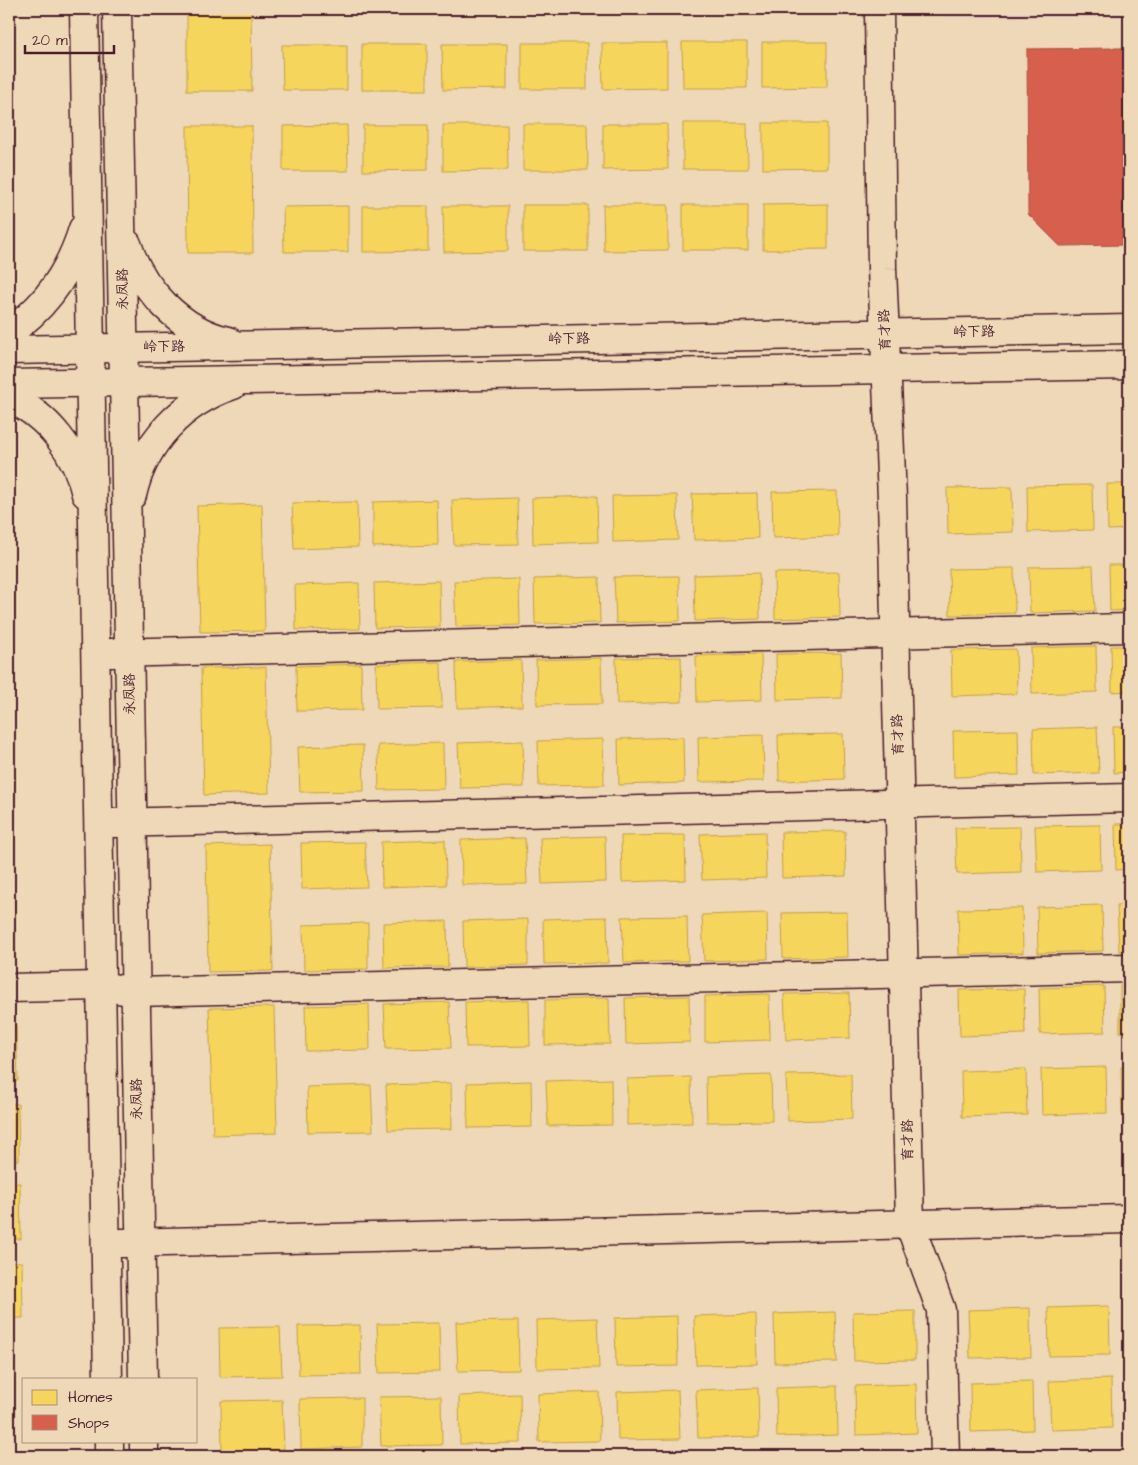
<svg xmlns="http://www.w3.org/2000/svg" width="1138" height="1465" font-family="'Architects Daughter','LXGW WenKai TC',sans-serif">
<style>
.built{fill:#eccfc2}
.homes{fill:#f6d55c;stroke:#c29e4d}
.shops{fill:#d6604d;stroke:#ac4c43}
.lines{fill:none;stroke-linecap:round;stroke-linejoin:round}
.minor-casing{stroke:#4a1f2b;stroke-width:31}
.minor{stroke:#eed8b7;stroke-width:28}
.labels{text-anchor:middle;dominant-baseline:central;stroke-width:5;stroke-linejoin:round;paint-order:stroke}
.street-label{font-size:14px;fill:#4a1f2b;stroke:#eed8b7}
</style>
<rect width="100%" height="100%" fill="#eed8b7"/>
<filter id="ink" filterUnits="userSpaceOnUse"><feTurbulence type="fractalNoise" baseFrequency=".02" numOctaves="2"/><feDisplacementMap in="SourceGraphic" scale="10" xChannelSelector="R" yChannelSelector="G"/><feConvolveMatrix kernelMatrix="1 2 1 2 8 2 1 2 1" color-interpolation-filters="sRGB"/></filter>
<g filter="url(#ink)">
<path class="built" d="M945,9H1129V17L945,18Z"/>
<g class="homes">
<path d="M187,9H251L252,91H187Z"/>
<path d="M682,42H747V88H683Z"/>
<path d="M762,42H827V87L762,88Z"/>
<rect x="522" y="43" width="65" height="46"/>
<path d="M602,43H667V88L603,89Z"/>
<rect x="362" y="44" width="65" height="46"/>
<path d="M442,44H507V89L443,90Z"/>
<path d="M282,45H347V90H283Z"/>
<path d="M1129,48V179L1064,180V122L1077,121V98L1028,99L1027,49Z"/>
<path d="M683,123H747L748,169H683Z"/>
<path d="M763,123H827V168L763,169Z"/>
<path d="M523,124H587L588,170H523Z"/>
<path d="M603,124H667L668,169L603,170Z"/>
<path d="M347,125L348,171H283V126Z"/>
<path d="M363,125H428V170L363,171Z"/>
<path d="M443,125H507L508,170L443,171Z"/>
<path d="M187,126H252L253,253H188Z"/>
<path d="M828,204V249L763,250V205Z"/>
<rect x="523" y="205" width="65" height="46"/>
<path d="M603,205H668V250L604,251Z"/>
<rect x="683" y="205" width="65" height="45"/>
<path d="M348,206V252H284L283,207Z"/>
<path d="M363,206H428V251L363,252Z"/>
<path d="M443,206H508V251L444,252Z"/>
<path d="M1107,484H1129V529L1108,530Z"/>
<path d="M1092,485L1093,530L1028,532L1027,486Z"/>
<path d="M1012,487L1013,532L948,534L947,488Z"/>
<path d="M837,491L838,536L773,538L772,492Z"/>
<path d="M757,493L758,538L694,540L692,494Z"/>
<path d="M677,495L678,540L613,542L612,496Z"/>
<path d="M597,496L598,542L533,544L532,498Z"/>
<path d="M517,498L518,544L454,545L452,500Z"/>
<path d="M437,500L438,545L373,547V502Z"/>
<path d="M357,502L358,547L294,549L292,503Z"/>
<path d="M262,504L265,631L200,632L197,506Z"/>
<path d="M1109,565H1129V610L1110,611Z"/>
<path d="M1093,566L1095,611L1030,613L1029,567Z"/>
<path d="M1014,568L1015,613L950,615L949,569Z"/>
<path d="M839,572L840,617L775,619L774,573Z"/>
<path d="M759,573L760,619L695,621L694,575Z"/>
<path d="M679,576L680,621L616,623L614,577Z"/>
<path d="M599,577L600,623L535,624L534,579Z"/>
<path d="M519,579L520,625L456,627L454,581Z"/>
<path d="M439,581L440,627L375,628L374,583Z"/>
<path d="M359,583L360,629L296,630L295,585Z"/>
<path d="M1096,646L1097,692L1032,694L1031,648Z"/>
<path d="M1111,646H1129V691L1112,692Z"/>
<path d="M1016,649L1017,694L952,696L951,650Z"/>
<path d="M841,653L842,698L777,700L776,654Z"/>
<path d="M761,654L762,700L697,702L696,656Z"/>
<path d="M681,657L682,702L617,704L616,658Z"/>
<path d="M601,658L602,704L537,705L536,660Z"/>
<path d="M521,660L522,706L457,708L456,662Z"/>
<path d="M441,662L442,708L377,709L376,664Z"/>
<path d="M361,664L362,710L297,711L296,666Z"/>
<path d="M266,667L269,793L204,795L201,668Z"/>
<path d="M1097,727L1099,773L1034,775L1033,729Z"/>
<path d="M1113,727H1129V772L1114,773Z"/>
<path d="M1018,730L1019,775L954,777L953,731Z"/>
<path d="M843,734L844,779L779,781L778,735Z"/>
<path d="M763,735L764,781L699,782L698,737Z"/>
<path d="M683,737L684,783L619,785L618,739Z"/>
<path d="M9,738L11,794H9Z"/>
<path d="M603,739L604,785L539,786L538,741Z"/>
<path d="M523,741L524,787L460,788L458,743Z"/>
<path d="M443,743L444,789L379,790L378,745Z"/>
<path d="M363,745L364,791L300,792L298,747Z"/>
<path d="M9,817H12L13,873H9Z"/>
<path d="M1115,824H1129V869L1116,870Z"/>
<path d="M1100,825L1101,870L1037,872L1035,826Z"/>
<path d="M1020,827L1021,872L957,874L955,828Z"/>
<path d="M845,831L846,876L782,878L781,832Z"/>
<path d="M765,832L766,878L702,880L700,834Z"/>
<path d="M685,835L686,880L622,882L621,836Z"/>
<path d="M605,836L606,882L542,884L540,838Z"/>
<path d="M525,838L527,884L462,885L461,840Z"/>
<path d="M445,840L446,885L382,887L381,842Z"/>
<path d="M365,842L367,887L302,889L301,843Z"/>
<path d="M270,844L273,971L208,972L206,846Z"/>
<path d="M9,896H14L15,952H9Z"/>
<path d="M1102,905L1103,951L1038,953L1037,907Z"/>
<path d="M1117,905H1129V950L1119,951Z"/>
<path d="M1022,908L1023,953L959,955L958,909Z"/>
<path d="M847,912L848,957L783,959L782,913Z"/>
<path d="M767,913L768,959L704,961L702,915Z"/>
<path d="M687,916L688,961L624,963L622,917Z"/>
<path d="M607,917L608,963L544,964L543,919Z"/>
<path d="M528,919V965L464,967L463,921Z"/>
<path d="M447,921L448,967L384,968L383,923Z"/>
<path d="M368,923V969L304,970L303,925Z"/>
<path d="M1104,986L1105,1032L1040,1034L1039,988Z"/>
<rect x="1120" y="986" width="9" height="46"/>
<path d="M1024,989L1025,1034L960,1036L959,990Z"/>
<path d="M849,993L850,1038L786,1040L784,994Z"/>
<path d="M769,994L770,1040L705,1042V996Z"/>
<path d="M689,996L690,1042L626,1044L625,998Z"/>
<path d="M609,998L610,1044L545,1045V1000Z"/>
<path d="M529,1000L530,1046L466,1047L465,1002Z"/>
<path d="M449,1002L451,1048L386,1049L384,1004Z"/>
<path d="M369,1004L370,1050L306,1051L305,1006Z"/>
<path d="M274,1007L277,1133L213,1135L209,1008Z"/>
<path d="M9,1025H16L18,1081H9Z"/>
<path d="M1106,1067L1107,1113L1042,1115L1041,1069Z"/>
<path d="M1121,1067H1129V1113H1122Z"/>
<path d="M1026,1069L1027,1115L962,1117L961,1071Z"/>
<path d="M851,1074L852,1119L788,1121L786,1075Z"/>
<path d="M771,1075L772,1121L707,1122L706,1077Z"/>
<path d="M691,1077L692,1123L627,1125V1079Z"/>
<path d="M611,1079L612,1125L548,1126L546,1081Z"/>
<path d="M531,1081L532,1127L468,1128L467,1083Z"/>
<path d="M451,1083L452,1129L388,1130L386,1085Z"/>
<path d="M371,1085L373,1131L308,1132L307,1087Z"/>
<path d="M9,1104H18L19,1160H9Z"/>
<path d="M9,1183H20L21,1239H9Z"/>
<path d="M9,1262H22L23,1318H9Z"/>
<path d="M1109,1306L1110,1355L1049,1356L1048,1308Z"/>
<path d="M1127,1306H1129V1354H1128Z"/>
<path d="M1030,1308L1031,1357L970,1358L968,1310Z"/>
<path d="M915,1311V1360L854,1361L853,1312Z"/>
<path d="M835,1312L837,1362L775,1363L774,1314Z"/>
<path d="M756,1314L757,1364L696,1365L694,1316Z"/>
<path d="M677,1316L678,1366L616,1367L615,1318Z"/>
<path d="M597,1318L599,1368L537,1369L536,1320Z"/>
<path d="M518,1321L519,1370L458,1371L456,1322Z"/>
<path d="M439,1323L440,1372L379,1373L377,1324Z"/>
<path d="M360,1325L361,1374L299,1375L298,1326Z"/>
<path d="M280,1327L282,1376L220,1377L219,1328Z"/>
<path d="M9,1354L11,1446H9Z"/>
<path d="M1111,1379L1112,1428L1051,1430L1049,1381Z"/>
<path d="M1032,1381L1033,1430L971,1432L970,1383Z"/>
<path d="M916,1384L917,1433L856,1435L855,1386Z"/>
<path d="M837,1386L838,1435L777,1437L776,1388Z"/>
<path d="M758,1388L759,1437L698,1438L696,1390Z"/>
<path d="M678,1390L680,1439L618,1440L617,1392Z"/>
<path d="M599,1392L600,1441L539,1442L538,1394Z"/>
<path d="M520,1394L521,1443L460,1444L459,1396Z"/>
<path d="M441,1396L442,1445L381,1446L379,1397Z"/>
<path d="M362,1398V1447L301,1449L300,1399Z"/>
<path d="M282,1400L284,1449L222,1451L221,1401Z"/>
</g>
<path class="shops" d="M1129,48V245L1060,246L1028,214L1027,49Z"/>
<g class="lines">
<g class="minor-casing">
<g id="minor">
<path d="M84,9L108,1379"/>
<path d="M117,9L143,1379"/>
<path d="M879,9L882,269L892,498L910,1225L941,1310L945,1456"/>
<path d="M127,244C141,289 181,331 228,341"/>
<path d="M9,332C46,307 70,271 83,229"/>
<path d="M9,350L1129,329"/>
<path d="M9,384L1129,365"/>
<path d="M9,398C48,415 77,453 86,494"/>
<path d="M132,495C144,442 182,402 233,385"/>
<path d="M111,653L1129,628"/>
<path d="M114,823L1129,798"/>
<path d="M9,988L101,986L135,992L1129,968"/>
<path d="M122,1243L1129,1219"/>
<path d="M109,1441V1456"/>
<path d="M144,1441V1456"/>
</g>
</g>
<use href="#minor" class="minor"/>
</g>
</g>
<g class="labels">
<g class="street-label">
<text transform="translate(123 289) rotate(-91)">永凤路</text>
<text transform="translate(885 330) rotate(-92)">育才路</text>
<text transform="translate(974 332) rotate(-1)">岭下路</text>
<text transform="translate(569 339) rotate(-1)">岭下路</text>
<text transform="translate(164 347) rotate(-1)">岭下路</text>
<text transform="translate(130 694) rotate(-91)">永凤路</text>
<text transform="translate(898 735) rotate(-92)">育才路</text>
<text transform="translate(137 1099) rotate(-91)">永凤路</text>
<text transform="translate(908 1140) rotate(-91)">育才路</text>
</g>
</g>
<rect width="1138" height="1465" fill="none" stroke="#eed8b7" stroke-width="30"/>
<rect x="15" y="15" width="1108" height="1435" fill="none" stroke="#4a1f2b" stroke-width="2" filter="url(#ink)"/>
<rect x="22" y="1378" width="175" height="65" fill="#eed8b7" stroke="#ac8e7f"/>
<rect x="32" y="1390" width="25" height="15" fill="#f6d55c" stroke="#ac8e7f"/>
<text x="68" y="1402" font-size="15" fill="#4a1f2b">Homes</text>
<rect x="32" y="1415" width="25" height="15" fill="#d6604d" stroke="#ac8e7f"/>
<text x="68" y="1428" font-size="15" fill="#4a1f2b">Shops</text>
<path d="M25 45v8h89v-8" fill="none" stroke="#4a1f2b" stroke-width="2.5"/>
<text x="32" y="45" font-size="15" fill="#4a1f2b" stroke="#eed8b7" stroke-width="4" paint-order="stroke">20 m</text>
</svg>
